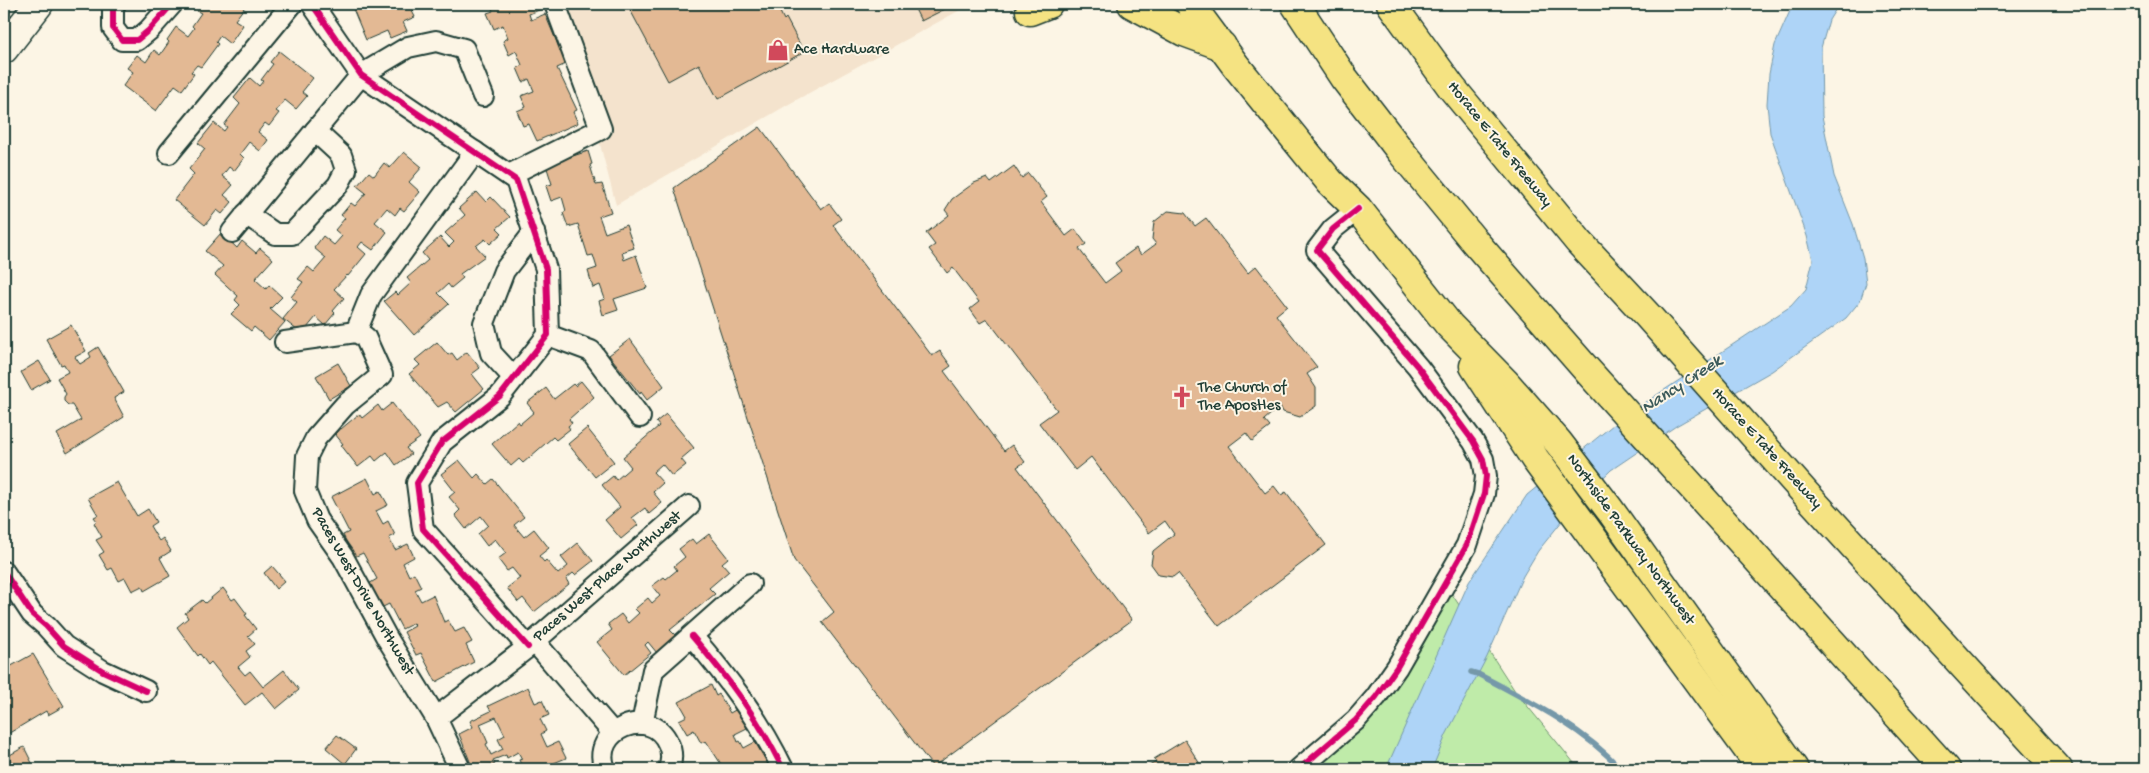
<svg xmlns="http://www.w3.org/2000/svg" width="2149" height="773" font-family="'Gochi Hand',sans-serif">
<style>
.built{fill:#f4e3cd}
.green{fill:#bfeba9;stroke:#6f946e}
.water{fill:#aed4f7;stroke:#7598a9}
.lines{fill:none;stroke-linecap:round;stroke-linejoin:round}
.stream{stroke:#7598a9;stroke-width:5.5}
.building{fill:#e3b994;stroke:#1f3d34;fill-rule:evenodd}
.minor-casing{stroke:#1f3d34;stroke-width:24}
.secondary-casing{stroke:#1f3d34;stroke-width:31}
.primary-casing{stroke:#1f3d34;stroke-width:31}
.motorway-casing{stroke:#1f3d34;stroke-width:31}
.minor{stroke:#fcf5e5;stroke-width:20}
.secondary{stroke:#fcf5e5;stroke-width:28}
.primary{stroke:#f5e382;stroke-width:28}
.motorway{stroke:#f5e382;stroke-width:28}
.cycleway-casing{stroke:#fcf5e5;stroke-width:9}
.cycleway{stroke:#d6006c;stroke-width:6}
.labels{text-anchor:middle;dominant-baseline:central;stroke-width:4;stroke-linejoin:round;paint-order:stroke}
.poi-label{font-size:16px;fill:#1f3d34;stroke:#fcf5e5;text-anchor:start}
.street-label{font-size:16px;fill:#1f3d34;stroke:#fcf5e5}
.water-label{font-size:18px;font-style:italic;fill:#3c5b5b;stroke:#fcf5e5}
</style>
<rect width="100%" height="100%" fill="#fcf5e5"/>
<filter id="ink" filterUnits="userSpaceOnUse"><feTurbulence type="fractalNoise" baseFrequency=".02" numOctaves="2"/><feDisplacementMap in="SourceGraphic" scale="10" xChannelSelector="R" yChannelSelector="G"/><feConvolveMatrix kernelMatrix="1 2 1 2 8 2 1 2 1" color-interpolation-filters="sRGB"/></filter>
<g filter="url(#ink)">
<path class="built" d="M563,4H971L789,104L616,205Z"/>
<path class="green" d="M1448,588L1515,691L1579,769H1283L1385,683Z"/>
<path class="water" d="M1793,4H1839L1829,20L1821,48L1822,116L1834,176L1853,224L1863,258L1866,283L1860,301L1846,318L1772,371L1676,426L1611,470L1575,505L1538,551L1523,576L1487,657L1446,735L1432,769H1386L1469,582L1527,495L1619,420L1791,306L1806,289L1813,260L1807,236L1770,133L1767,104L1769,74L1775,45Z"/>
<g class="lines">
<path class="stream" d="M1471,672L1478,674C1529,701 1582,727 1621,769"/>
</g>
<g class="building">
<path d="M202,4H247L235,20L243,25L230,44L220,36L216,42L218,44L201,67L197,65L191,72L194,74L182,90L175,85L156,111L123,86L133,72L127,68L137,55L146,62L154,50L160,55L169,42L167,40L176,27L188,36L194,28L192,26L201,13L197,11Z"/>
<path d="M351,4H426V5L412,11L415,17L403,22L407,31L390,38L387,31L366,40Z"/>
<path d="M490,4H542L544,8L529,14L531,20L545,14L566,64L557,68L577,110L573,112L578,123L537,141L529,124L523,126L517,111L526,107L521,96L534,91L529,79L523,82L517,68L522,65L516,51L509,55L503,41L508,38L503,25L494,29L487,13L493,11Z"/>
<path d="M627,4H776L784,20L786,18L804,52L718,99L699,64L668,81Z"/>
<path d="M924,4H955L921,21L915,9Z"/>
<path d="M279,51L313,78L302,92L307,96L296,109L285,100L276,111L279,113L269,126L265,123L258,132L268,140L260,151L249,142L240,154L244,158L234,171L229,167L222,176L233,185L224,195L232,202L222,214L217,210L205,225L174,200L194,174L189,169L205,149L198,143L214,123L224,131L227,127L224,125L240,104L234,98L250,78L259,86L263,81L261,80L273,64L270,62Z"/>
<path d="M760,127L821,209L829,203L841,219L833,225L932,356L940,351L951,366L944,371L1004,451L1012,445L1025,462L1017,467L1132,620L933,767L822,622L834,612L794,560L674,188Z"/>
<path d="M588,151L592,164L590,165L596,185L602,184L611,212L599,216L605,233L626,225L634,248L622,252L624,260L636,255L647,288L614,299L618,310L603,315L599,301L605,299L600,285L593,288L588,271L597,268L593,255L588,256L578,224L568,227L563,213L566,211L562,197L551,201L546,186L552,184L546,165Z"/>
<path d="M404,152L422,167L409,182L420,192L404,211L400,208L395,215L387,208L375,222L387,232L373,250L362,242L358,247L366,254L348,276L347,275L334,289L344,298L333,311L335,313L325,325L316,317L302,334L283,319L297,302L291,297L303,282L298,279L308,267L314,272L326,258L314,248L323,236L334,245L342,236L335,230L345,218L341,215L351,203L355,206L366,193L357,186L369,172L374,176L384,163L390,168Z"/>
<path d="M1014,166L1022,178L1028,173L1047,197L1041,202L1066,236L1075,229L1086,244L1079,249L1105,283L1121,271L1115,263L1136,248L1141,255L1156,244L1152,239L1154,222L1168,211L1185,213L1195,226L1206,218L1248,273L1256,266L1287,306L1276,315L1317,367L1307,374L1316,388V406L1300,417L1283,412L1280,406L1264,420L1270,427L1252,441L1246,433L1229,446L1265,493L1274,486L1281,495L1286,492L1326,545L1219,626L1178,573L1173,577L1159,575L1151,564L1153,551L1174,534L1165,521L1149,533L1091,457L1075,470L1039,423L1057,410L987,319L980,323L970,309L979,302L953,268L947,273L929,249L935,245L926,233L949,215L945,210L952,199L974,183L987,178L991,183Z"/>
<path d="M477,192L486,202L491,197L510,217L497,228L502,233L490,244L485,239L476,246L485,256L460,274L463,278L451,288L448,284L438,293L449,304L414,335L384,301L395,292L398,295L411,283L407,278L428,260L422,253L440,237L449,247L454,242L445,233L465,215L459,208Z"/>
<path d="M221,233L237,248L242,241L256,253L260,248L273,259L255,279L266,289L269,285L282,297L270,309L285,322L269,340L254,327L251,331L231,314L240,305L235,300L238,296L215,275L223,266L205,251Z"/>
<path d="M71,325L86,351L75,357L80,364L91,357L89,353L98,347L124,392L114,398L124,417L67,453L57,434L81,420L72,405H68L64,401V397L66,394L57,378L68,372L64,364L61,365L46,339Z"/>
<path d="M630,339L664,386L647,400L641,392L640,394L609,355Z"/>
<path d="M437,342L448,355L452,353L457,360L467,352L480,368L472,374L484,389L456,412L447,402L438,407L409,374L420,365L415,360Z"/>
<path d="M39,361L50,379L31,390L21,372Z"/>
<path d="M338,363L351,386L329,399L316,376Z"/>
<path d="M581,381L594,397L569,419L572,423L568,426L570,429L556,440L553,437L523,463L519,459L511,466L492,444L518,421L520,424L534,412L527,403L546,388L554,399L573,384L575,386Z"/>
<path d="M392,403L420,438L406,448L411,454L396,465L387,452L376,461L372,456L358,467L341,445L343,444L335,434L359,414L362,418L378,405L382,411Z"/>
<path d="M666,414L694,448L681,459L686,465L672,476L662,464L653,472L663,483L653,492L662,503L649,514L645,508L632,518L638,525L621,539L605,520L620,507L602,485L613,476L616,480L631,467L623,457L659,426L656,422Z"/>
<path d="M587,428L614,462L595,477L568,444Z"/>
<path d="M459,460L474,478L478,474L487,484L493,479L524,517L514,525L524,537L534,529L549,548L539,556L544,562L546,560L558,574L568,566L561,557L578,543L593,561L575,575L573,573L566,579L569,584L534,612L523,598L518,602L507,588L520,578L512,568L507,571L498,559L506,553L495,539L487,546L478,534L488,525L481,516L466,529L455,515L460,510L449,497L455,492L441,474Z"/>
<path d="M367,478L375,494L380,491L388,505L376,511L383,524L388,521L395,535L389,538L395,550L408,544L414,557L403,563L409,576L414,573L421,587L415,590L421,601L433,595L444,622L448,620L455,632L464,628L472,642L466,645L474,662L436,682L421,653L416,655L404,632L415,626L414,623L402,629L389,604L379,609L367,585L377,579L363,553L354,557L343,535L349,532L331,497Z"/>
<path d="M117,482L137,516L148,509L156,522L150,526L159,541L163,538L171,551L160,558L170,576L144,591L142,586L132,591L125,578L119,581L112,568L108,570L99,555L104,552L96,540L102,537L94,523L97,521L94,517L98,515L88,498Z"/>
<path d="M709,534L728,558L722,563L729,571L709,588L715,594L670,630L677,637L657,653L648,642L645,645L651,653L624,675L597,642L612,630L608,624L621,614L628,623L639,613L635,609L648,598L652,603L660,596L652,586L664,577L666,579L677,570L674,566L685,557L679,549L692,539L696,544Z"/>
<path d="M272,566L285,581L276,589L264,573Z"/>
<path d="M223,588L232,600L235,598L247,614L245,615L256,629L248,636L255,644L246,651L250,657L238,667L245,675L250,671L263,687L284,670L299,690L276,709L262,692L245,705L211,662L208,665L200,654L198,656L177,627L188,618L185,613L202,600L205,603Z"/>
<path d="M33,654L64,706L48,715L46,711L6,735L4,730V670Z"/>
<path d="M711,685L716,696L719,694L730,713L737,709L747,728L735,734L738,742L740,741L744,748L755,742L768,764L759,769H719L723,767L706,741L701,743L694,730L687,734L679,720L687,716L679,702Z"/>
<path d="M528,687L535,703L542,700L549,715L540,719L546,731L541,734L547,747L558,742L566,758L554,763L557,769H523L519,760L522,759L518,752L507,758L506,755L493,760L495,764L485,769H473L459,734L473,727L470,721L491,711L488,706ZM496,717L505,735L498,739L503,749L491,755L486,744L488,743L480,724Z"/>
<path d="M337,735L356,749L345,764L326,748Z"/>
<path d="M1185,740L1203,769H1144L1156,762L1154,759Z"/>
<path d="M24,747L34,767L29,769H15L8,756Z"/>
</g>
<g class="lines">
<g class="minor-casing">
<g id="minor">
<path d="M115,4L113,6V28L122,40H137L149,30L172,4"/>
<path d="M312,4L361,75L516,180L546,269L548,335L500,396L442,442L417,483L423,529L528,647"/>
<path d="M169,153L292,4"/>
<path d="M509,175L601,129L555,4"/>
<path d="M246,214L275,234H292L338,185L346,170L341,155L315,131"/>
<path d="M232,232L361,75L408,47L436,41L464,49L483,96"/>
<path d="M356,332L371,295L475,152"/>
<path d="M548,335L591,351L640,417"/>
<path d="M285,342L356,332L365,337L382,375L345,405L316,438L307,456L305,491L317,520L343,557L387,638L436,718L460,769"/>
<path d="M514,378L491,353L484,323L504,271L534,232"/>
<path d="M4,572L32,614L46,626L64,646L103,671L146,691"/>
<path d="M692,636C728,678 759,719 783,769"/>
<path d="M534,641L613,733"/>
<path d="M436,718L528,647L689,506"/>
<path d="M642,724L653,670L750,584"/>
<path d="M605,769C589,730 651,704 668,743C672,751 672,760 669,769"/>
<path d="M1299,769L1356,720L1376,697L1397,667L1467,545L1484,494L1486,476L1483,459L1473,441L1418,367L1317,250L1333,229L1358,209"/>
</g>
</g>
<g class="secondary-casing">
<path id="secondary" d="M4,49L39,4"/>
</g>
<g class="primary-casing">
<g id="primary">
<path d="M1132,4L1184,32L1222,46"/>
<path d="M1190,4L1236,66L1330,182L1358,209L1449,325L1505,382L1558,442L1610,510L1794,769"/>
<path d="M1030,11L1048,4"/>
<path d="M1474,366L1535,459L1762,769"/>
</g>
</g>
<g class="motorway-casing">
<g id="motorway">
<path d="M1295,4L1344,78L1402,153L1475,242L1586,369L1946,769"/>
<path d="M1391,4L1452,88L1579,242L1648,316L1805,493L2058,769"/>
</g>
</g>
<use href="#minor" class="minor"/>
<use href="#secondary" class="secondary"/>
<use href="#primary" class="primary"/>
<use href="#motorway" class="motorway"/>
<g class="cycleway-casing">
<g id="cycleway">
<path d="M115,4L113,6V28L122,40H137L149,30L172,4"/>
<path d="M312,4L361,75L516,180L546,269L548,335L500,396L442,442L417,483L423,529L528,647"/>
<path d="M4,572L32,614L46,626L64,646L103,671L146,691"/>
<path d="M692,636C728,678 759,719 783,769"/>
<path d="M1299,769L1356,720L1376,697L1397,667L1467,545L1484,494L1486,476L1483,459L1473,441L1418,367L1317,250L1333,229L1358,209"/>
</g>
</g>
<use href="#cycleway" class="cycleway"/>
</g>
</g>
<defs>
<g id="shop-bare" transform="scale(1.725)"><path d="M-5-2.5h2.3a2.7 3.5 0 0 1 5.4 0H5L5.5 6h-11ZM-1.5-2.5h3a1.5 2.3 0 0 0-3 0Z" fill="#d1495b" stroke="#fcf5e5" stroke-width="2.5" paint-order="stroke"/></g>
<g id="church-bare" transform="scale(1.725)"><path d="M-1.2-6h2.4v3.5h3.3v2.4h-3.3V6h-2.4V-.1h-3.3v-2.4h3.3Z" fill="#d1495b" stroke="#fcf5e5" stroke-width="2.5" paint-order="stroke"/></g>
</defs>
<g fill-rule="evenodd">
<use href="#shop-bare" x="778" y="50"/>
<use href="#church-bare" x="1182" y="397"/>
</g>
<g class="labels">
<g class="poi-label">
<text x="794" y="50">Ace Hardware</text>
<text x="1198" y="388">The Church of<tspan x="1198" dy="18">The Apostles</tspan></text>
</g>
<g class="street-label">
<text transform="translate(1499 145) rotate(51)">Horace E Tate Freeway</text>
<text transform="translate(1766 449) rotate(48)">Horace E Tate Freeway</text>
<text transform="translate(1630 540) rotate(54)">Northside Parkway Northwest</text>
<text transform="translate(608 577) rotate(-41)">Paces West Place Northwest</text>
<text transform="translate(362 592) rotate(60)">Paces West Drive Northwest</text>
</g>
<g class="water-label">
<text transform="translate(1682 385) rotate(-33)">Nancy Creek</text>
</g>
</g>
<rect width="2149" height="773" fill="none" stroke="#fcf5e5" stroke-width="20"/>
<rect x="10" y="10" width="2129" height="753" fill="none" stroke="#1f3d34" stroke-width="2" filter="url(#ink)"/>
</svg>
